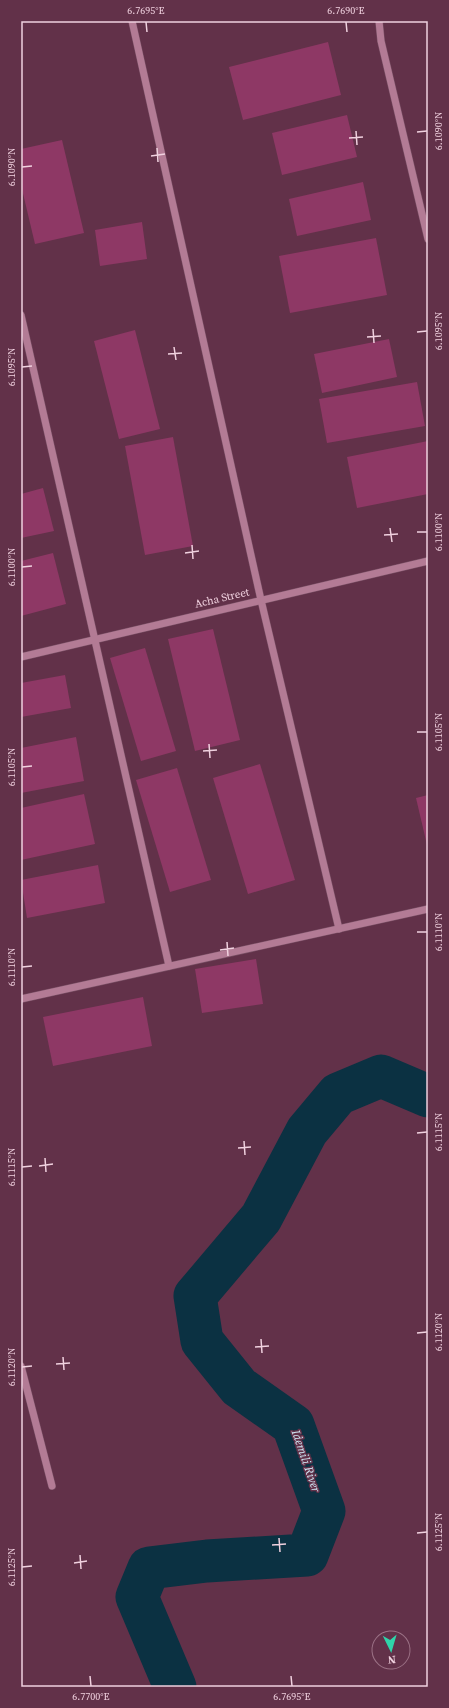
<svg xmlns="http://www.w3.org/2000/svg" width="449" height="1708" font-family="'Source Serif 4',serif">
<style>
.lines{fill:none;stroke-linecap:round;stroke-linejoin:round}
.river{stroke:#0b3142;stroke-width:43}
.building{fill:#8e3865}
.minor-casing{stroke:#784f64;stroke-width:8}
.minor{stroke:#b37b95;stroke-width:7}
.ticks{fill:none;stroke:#f0d1df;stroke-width:1.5}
.labels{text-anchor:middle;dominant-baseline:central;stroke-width:3;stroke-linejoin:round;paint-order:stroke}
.street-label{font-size:11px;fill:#f0d1df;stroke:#623149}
.water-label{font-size:12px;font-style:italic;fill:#cfe7f4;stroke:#623149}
.neatline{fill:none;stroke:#f0d1df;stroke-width:1.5}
.ticks-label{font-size:10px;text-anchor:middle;fill:#f0d1df}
</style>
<rect width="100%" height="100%" fill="#623149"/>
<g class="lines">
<path class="river" d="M175,1687L137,1597L149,1568L207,1561L307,1555L324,1511L293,1425L239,1387L202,1341L195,1296L261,1218L307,1131L338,1094L381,1076L428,1096"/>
</g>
<g class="building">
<path d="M328,42L341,95L243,120L229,67Z"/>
<path d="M347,115L357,157L282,175L272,133Z"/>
<path d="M62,140L84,233L35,244L21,185V149Z"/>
<path d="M363,182L371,220L297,236L289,199Z"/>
<path d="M142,222L147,259L100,266L95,230Z"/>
<path d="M376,238L387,295L290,313L279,256Z"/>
<path d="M135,330L160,429L119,439L94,341Z"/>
<path d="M389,339L397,377L322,393L314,354Z"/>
<path d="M417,382L425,426L327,443L319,399Z"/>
<path d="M173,437L193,546L145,555L125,446Z"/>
<path d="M428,441V494L357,508L347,457Z"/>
<path d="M43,488L54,531L21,538V494Z"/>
<path d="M53,553L66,604L21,616V561Z"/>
<path d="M213,629L240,740L195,751L168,639Z"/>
<path d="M145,648L176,751L141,761L110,658Z"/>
<path d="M65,675L71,708L21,717V683Z"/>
<path d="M76,737L84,781L21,793V748Z"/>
<path d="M260,764L295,880L248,894L213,778Z"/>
<path d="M177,768L211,880L170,892L136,780Z"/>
<path d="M84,794L95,844L21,860V808Z"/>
<path d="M428,795V845H427L416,798Z"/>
<path d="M98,865L105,903L27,918L21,880Z"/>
<path d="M256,959L263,1004L202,1013L195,969Z"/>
<path d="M143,997L152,1046L53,1066L43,1017Z"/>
</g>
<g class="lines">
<g class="minor-casing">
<g id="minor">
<path d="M132,21L261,600L339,929"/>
<path d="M379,21L381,41L428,239"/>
<path d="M21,315L169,966"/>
<path d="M21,657L428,561"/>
<path d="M21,999L428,909"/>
<path d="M21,1366L52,1486"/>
</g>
</g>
<use href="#minor" class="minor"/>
</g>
<path class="ticks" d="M146,22L147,32M346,22L347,32M356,131L357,145M417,132L427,131M349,138L363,137M157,148L158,162M151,156L165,154M22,167L32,166M373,329L374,343M417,332L427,331M367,337L381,336M174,347L176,360M168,354L182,353M22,367L32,366M390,528L392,542M417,532H427M384,535L398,534M192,545L193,559M185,553L199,551M22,567L32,566M417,732H427M209,744L210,758M203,751L217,750M22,767L32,766M417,932H427M227,942L228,956M220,950L234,948M22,967L32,966M417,1133L427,1132M244,1141L245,1155M238,1148L251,1147M45,1158L46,1172M39,1166L53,1164M22,1167L32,1166M417,1333L427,1332M261,1339L262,1353M255,1347L269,1346M63,1357L64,1370M56,1364L70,1363M22,1367L32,1366M417,1533L427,1532M279,1538L280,1552M272,1545L286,1544M80,1555L81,1569M74,1563L87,1561M22,1567L32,1566M90,1676L91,1686M291,1676L292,1686"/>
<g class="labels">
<g class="street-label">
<text transform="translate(222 598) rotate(-13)">Acha Street</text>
</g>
<g class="water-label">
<text transform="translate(306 1461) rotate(71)">Idemili River</text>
</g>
</g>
<rect width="449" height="1708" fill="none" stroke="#623149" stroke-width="44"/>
<g transform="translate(391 1650) rotate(175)"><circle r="19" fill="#623149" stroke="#9b7185"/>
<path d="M0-3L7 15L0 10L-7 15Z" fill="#2fd4aa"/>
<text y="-6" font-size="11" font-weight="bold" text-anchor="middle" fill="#f0d1df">N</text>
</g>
<rect x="22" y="22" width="405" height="1664" class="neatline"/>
<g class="ticks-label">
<text x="146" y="14">6.7695°E</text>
<text x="346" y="14">6.7690°E</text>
<text transform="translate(438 131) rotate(-90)" y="4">6.1090°N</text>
<text transform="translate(11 167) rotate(-90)" y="4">6.1090°N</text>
<text transform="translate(438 331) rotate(-90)" y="4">6.1095°N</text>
<text transform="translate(11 367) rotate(-90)" y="4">6.1095°N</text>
<text transform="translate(438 532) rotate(-90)" y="4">6.1100°N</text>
<text transform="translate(11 567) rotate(-90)" y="4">6.1100°N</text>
<text transform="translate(438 732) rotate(-90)" y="4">6.1105°N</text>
<text transform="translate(11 767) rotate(-90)" y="4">6.1105°N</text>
<text transform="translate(438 932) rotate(-90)" y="4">6.1110°N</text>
<text transform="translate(11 967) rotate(-90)" y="4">6.1110°N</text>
<text transform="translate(438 1132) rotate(-90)" y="4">6.1115°N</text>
<text transform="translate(11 1167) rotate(-90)" y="4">6.1115°N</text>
<text transform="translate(438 1332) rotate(-90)" y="4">6.1120°N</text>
<text transform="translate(11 1367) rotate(-90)" y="4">6.1120°N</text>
<text transform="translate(438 1532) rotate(-90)" y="4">6.1125°N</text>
<text transform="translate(11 1567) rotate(-90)" y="4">6.1125°N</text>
<text x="91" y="1700">6.7700°E</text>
<text x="292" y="1700">6.7695°E</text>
</g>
</svg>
